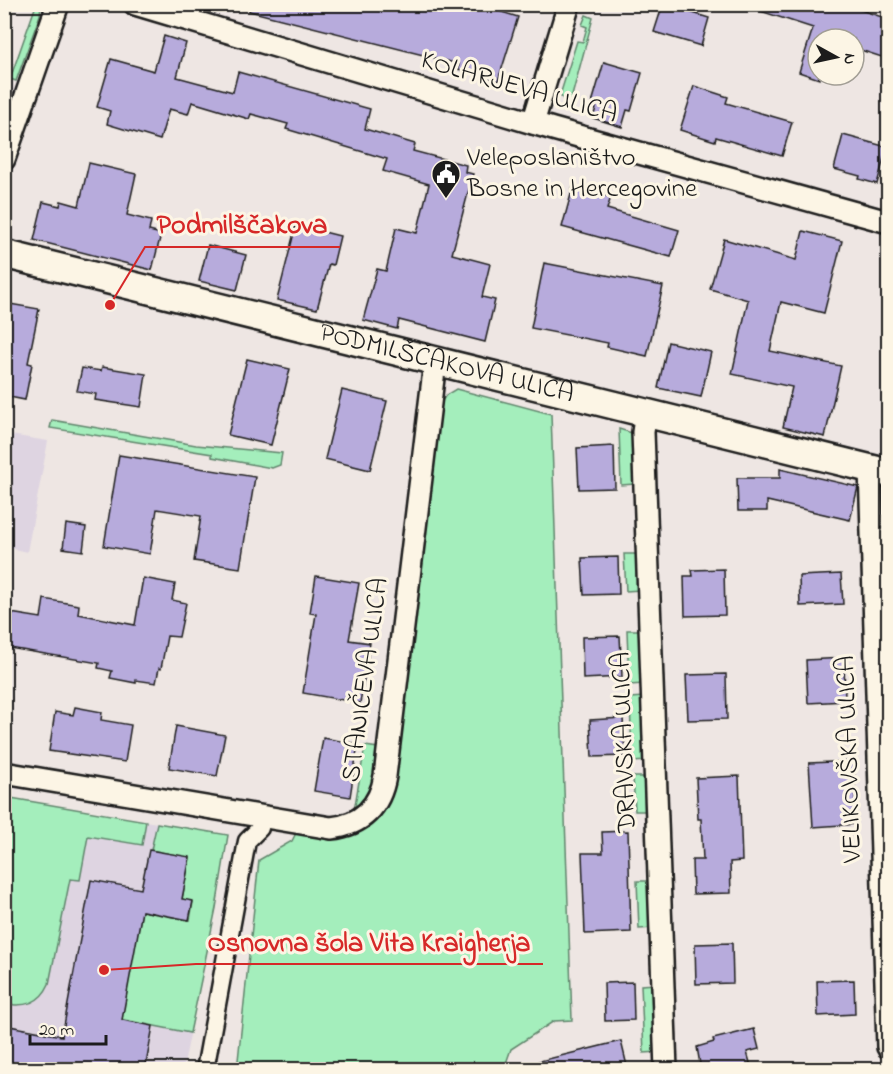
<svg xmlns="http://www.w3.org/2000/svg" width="893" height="1074" font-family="'Indie Flower',sans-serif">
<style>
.built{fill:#ded4e1}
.green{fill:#a4eebc;stroke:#60856c;stroke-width:1.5}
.building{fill:#b7abdc;stroke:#1c1c1c;stroke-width:1.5}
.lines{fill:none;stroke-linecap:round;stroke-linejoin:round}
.pedestrian-casing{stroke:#1c1c1c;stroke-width:21}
.minor-casing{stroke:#1c1c1c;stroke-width:26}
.tertiary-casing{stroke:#1c1c1c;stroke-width:32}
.pedestrian{stroke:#fcf5e5;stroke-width:16}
.minor{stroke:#fcf5e5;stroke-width:21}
.tertiary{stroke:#fcf5e5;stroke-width:27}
.labels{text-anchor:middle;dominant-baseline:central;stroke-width:6;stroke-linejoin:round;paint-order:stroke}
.street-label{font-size:27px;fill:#1c1c1c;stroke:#fcf5e5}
.poi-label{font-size:27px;fill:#1c1c1c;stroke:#fcf5e5;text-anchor:start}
.leader{fill:none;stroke:#d62828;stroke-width:2}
.callout-dot{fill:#d62828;stroke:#fcf5e5;stroke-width:2}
.callout-label{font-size:28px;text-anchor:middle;font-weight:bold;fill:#d62828;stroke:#fcf5e5;stroke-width:6;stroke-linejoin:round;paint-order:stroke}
</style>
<rect width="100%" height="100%" fill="#eee6e3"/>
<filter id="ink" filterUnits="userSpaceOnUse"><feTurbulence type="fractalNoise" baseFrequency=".0167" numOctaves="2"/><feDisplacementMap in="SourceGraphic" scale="12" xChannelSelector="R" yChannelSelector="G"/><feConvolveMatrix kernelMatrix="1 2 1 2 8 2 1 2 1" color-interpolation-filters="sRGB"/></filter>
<g filter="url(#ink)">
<g class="built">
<path d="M4,434L48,441L27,552L5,547Z"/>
<path d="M4,797L228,835L216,908L183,1069H5Z"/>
</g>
<g class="green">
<path d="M36,5H41L40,15L16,81L10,79Z"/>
<path d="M586,15L593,18L569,107L560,95L577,41L583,42L587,27L582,25Z"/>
<path d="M456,389L551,414L572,1020L554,1021L511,1049L504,1069L237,1070L259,860L292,841L296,833C308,834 321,838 334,838C368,838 387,810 394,780L440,404L446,395Z"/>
<path d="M52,420L196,445L282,453L280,465L272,468L212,457V454L50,428Z"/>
<path d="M619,429L632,433L635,484L621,485Z"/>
<path d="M624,554H638L640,590L626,591Z"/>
<path d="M627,630H641L644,684L629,685Z"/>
<path d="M644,697L647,761L632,762L630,698Z"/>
<path d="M365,746L378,748C375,770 375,796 354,811Z"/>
<path d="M633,777H647L649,811H635Z"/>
<path d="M5,797L146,821L142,845L88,836L80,880L70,879L49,984C40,1004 25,1007 5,1004Z"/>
<path d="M157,823L228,835L216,908L190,1033L119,1019L142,911L190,920L193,902L182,899L190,858L151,850Z"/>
<path d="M637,881H652L653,928L639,929Z"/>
<path d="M656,984L659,1052L644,1053L641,985Z"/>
</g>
<g class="building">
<path d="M250,4H476L518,17L498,81L458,69L459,64L249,11Z"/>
<path d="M663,4L709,18L701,46L654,32Z"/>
<path d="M754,4H843L888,19V59L854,48V39H818L819,79L799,72L813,28L754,9Z"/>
<path d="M164,36L186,43L177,77L233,92L238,72L370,109L365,129L415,144L413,151L466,165L465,172L473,174L452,254L490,264L482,297L495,300L485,342L399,320L397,329L363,320L377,269L386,271L396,228L417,233L429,184L383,171L387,159L286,129L288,124L251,114L249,119L192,102L188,114L169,109L160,140L107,124L110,111L97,107L111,59L154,71Z"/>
<path d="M604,62L642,73L631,111L627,110L622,127L593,118L597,104L592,103Z"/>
<path d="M694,86L728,97L726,103L792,122L782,156L716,137L715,141L680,130Z"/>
<path d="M843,135L887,147L877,184L859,179L860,176L834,169Z"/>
<path d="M89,163L136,174L127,215L151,221L149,231L161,234L152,270L34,240L43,202L60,206L61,201L79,206Z"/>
<path d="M573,187L611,197L607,209L679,230L671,257L562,227Z"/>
<path d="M296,225L340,236L333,265L329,264L317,309L277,300Z"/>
<path d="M803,231L842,241L824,313L781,302L770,351L841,366L825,437L783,427L792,387L732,374L748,300L710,289L724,239L796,260Z"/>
<path d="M208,245L246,255L237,290L199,281Z"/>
<path d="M544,263L663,286L647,356L607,347L608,343L531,328Z"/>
<path d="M4,303L39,309L28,363L32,364L25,400L4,396Z"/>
<path d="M668,342L711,352L701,397L658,388Z"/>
<path d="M247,359L290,369L271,445L228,435Z"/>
<path d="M102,367L146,374L141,407L95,400L96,394L77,391L82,368L101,371Z"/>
<path d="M342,390L387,401L370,470L325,459Z"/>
<path d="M614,446L615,488L579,489L577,448Z"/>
<path d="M119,455L255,477L240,568L194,561L201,516L157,509L150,554L104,546Z"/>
<path d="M780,469L858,487L850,520L767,501V511H738L737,478H780Z"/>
<path d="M66,524L86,527L83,551L63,548Z"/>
<path d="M618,557L619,594L584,595L582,558Z"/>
<path d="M724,569L725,615L685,616L684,576H693L692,570Z"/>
<path d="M841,574L843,604L800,606L799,576Z"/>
<path d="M316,576L359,583L349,640L370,643L360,703L303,693L316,614L310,613Z"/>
<path d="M143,578L175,584L172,600L186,603L179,637L167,636L161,669L159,668L156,683L136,680V683L110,678L112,671L98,668L99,663L4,647V612L41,618L44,599L79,605L78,614L135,625Z"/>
<path d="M620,636L622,677L583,679L582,637Z"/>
<path d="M844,658L845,701L808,703L806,660Z"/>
<path d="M726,674L727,719L688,720L686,675Z"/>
<path d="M75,707L102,712L101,720L131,725L125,762L49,751L55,712L73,715Z"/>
<path d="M623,718L625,756L592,757L590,720Z"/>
<path d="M176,726L225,735L217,776L169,768Z"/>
<path d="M323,738L358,744L350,797L314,791Z"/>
<path d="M854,761L856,824L813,827L809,763Z"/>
<path d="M739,776L742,861L730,862L731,893L693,894L692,860H703L701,819H698L696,778Z"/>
<path d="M628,831L631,932L585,934L582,853H603L602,832Z"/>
<path d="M149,850L190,857L182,899L193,901L189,920L142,911L122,1020L153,1026L145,1070H4V1025L62,1036L91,880L141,889Z"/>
<path d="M732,943L733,983L696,984L695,944Z"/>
<path d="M854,980L855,1014L818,1016L817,981Z"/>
<path d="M633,982L634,1020L605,1021L604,983Z"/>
<path d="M754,1029L759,1049L747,1052L752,1070H701L697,1047L714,1042L713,1039Z"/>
<path d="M621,1041L628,1070H537L536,1062Z"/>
</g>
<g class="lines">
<g class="pedestrian-casing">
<path id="pedestrian" d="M205,1070L247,841L260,828L262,816"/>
</g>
<g class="minor-casing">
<g id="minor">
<path d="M135,4L553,129L888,222"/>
<path d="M533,123L569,4"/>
<path d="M4,159L58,4"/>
<path d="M646,412L643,432L666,1070"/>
<path d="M870,468L888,1047"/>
<path d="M4,773L331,828C362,825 380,806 385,776L435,362"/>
</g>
</g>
<g class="tertiary-casing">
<g id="tertiary">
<path id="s1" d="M4,254L888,473"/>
</g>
</g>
<use href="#pedestrian" class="pedestrian"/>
<use href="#minor" class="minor"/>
<use href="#tertiary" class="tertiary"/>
</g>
</g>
<defs>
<g id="civic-pin" transform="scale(1.5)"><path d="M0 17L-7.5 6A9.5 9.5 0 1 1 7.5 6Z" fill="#1c1c1c" stroke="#fcf5e5"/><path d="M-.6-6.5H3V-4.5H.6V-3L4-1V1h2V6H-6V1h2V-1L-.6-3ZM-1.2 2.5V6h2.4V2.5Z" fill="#fff"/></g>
</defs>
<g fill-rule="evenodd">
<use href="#civic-pin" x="446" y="174"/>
</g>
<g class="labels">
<g class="street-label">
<text transform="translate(519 88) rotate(16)">KOLARJEVA ULICA</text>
<text stroke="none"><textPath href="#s1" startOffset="456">PODMILŠČAKOVA ULICA</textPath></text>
<text transform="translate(366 680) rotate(-82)">STANIČEVA ULICA</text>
<text transform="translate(625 742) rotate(-92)">DRAVSKA ULICA</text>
<text transform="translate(850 759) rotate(-92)">VELIKOVŠKA ULICA</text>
</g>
<g class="poi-label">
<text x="467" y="158">Veleposlaništvo<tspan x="467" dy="31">Bosne in Hercegovine</tspan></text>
</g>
</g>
<path class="leader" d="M110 305L145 247H340M104 970L196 964H543"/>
<g class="callout-dot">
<circle cx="110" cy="305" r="6"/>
<circle cx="104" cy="970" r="6"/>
</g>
<g class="callout-label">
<text x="242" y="233">Podmilščakova</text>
<text x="369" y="951">Osnovna šola Vita Kraigherja</text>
</g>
<rect width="893" height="1074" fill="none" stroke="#fcf5e5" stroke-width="24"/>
<rect x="12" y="12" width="869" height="1050" fill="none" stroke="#1c1c1c" stroke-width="2" filter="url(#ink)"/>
<g transform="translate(836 57) rotate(98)"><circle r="28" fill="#fcf5e5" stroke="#a29e95" stroke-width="1.5"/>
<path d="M0-4.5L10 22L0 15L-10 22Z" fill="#1c1c1c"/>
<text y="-9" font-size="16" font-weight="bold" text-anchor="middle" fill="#1c1c1c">N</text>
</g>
<path d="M30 1035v9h76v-9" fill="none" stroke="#1c1c1c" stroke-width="3"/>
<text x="39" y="1035" font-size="18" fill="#1c1c1c" stroke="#fcf5e5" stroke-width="4.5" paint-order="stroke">20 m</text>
</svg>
